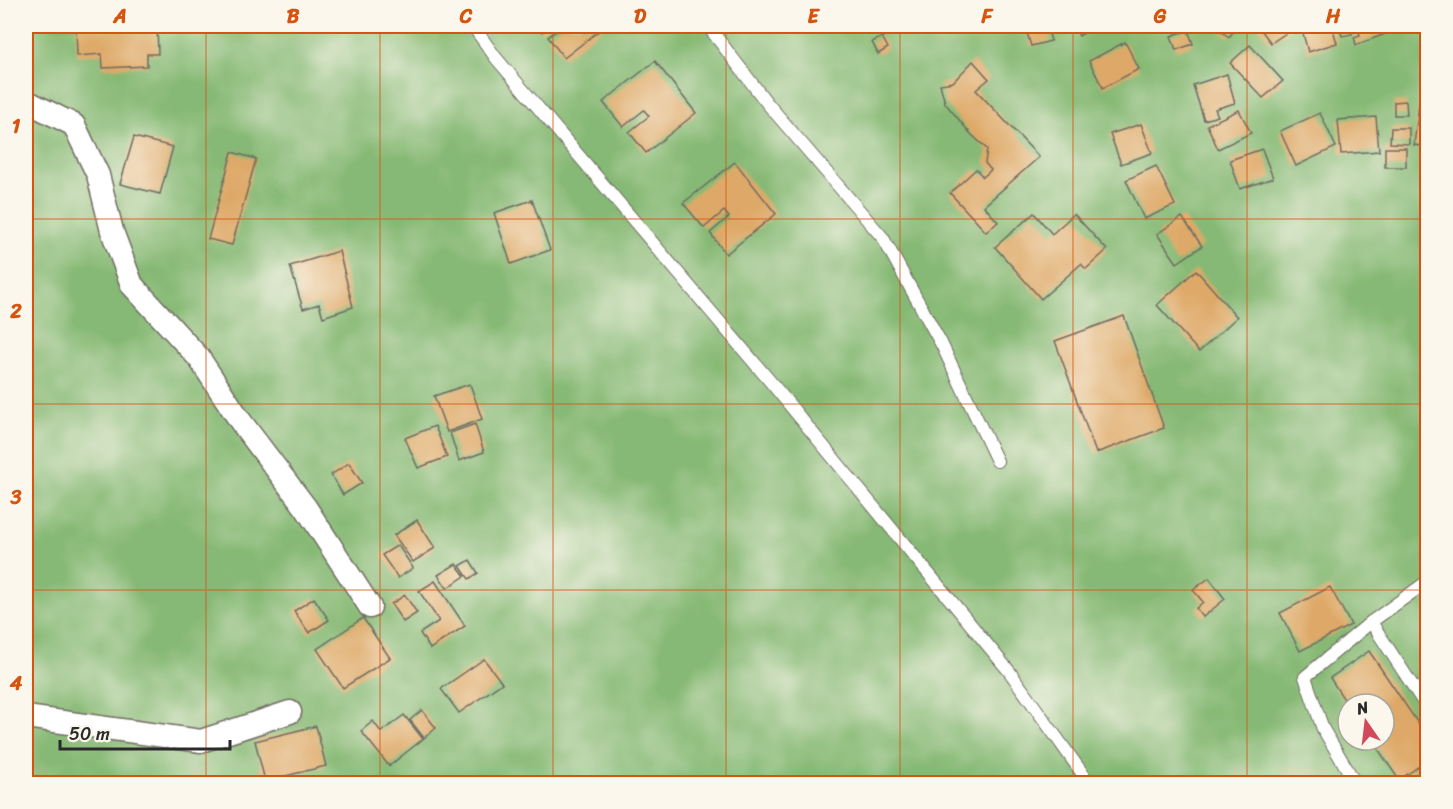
<svg xmlns="http://www.w3.org/2000/svg" width="1453" height="809" font-family="Sriracha,sans-serif">
<style>
.forest{fill:#86b974;stroke:#587250;stroke-width:1.5;fill-rule:evenodd}
.building{fill:#dea968}
.lines{fill:none;stroke-linecap:round;stroke-linejoin:round}
.lane-casing{stroke:#6f6b60;stroke-width:14}
.street-casing{stroke:#6f6b60;stroke-width:25}
.lane{stroke:#fff;stroke-width:12}
.street{stroke:#fff;stroke-width:22}
.grid{fill:none;stroke:#d5540f;stroke-width:1.5;stroke-opacity:0.55}
.neatline{fill:none;stroke:#d5540f;stroke-width:2}
.grid-label{font-size:20px;text-anchor:middle;font-weight:bold;fill:#d5540f}
</style>
<rect width="100%" height="100%" fill="#fbf7ec"/>
<filter id="ink" filterUnits="userSpaceOnUse"><feTurbulence type="fractalNoise" baseFrequency=".0167" numOctaves="2"/><feDisplacementMap in="SourceGraphic" scale="12" xChannelSelector="R" yChannelSelector="G"/><feConvolveMatrix kernelMatrix="1 2 1 2 8 2 1 2 1" color-interpolation-filters="sRGB"/></filter>
<filter id="wash" filterUnits="userSpaceOnUse"><feTurbulence type="fractalNoise" baseFrequency=".008" numOctaves="4" result="noise"/><feDisplacementMap in="SourceGraphic" scale="24" xChannelSelector="R" yChannelSelector="G"/><feGaussianBlur stdDeviation="1.35" result="paint"/><feColorMatrix in="noise" values="0 0 0 0 0 0 0 0 0 0 0 0 0 0 0 0 0 1.4 0 .05"/><feComposite in="paint" operator="in"/></filter>
<g filter="url(#wash)">
<rect width="100%" height="100%" fill="#ede1c2"/>
<path class="forest" d="M26,26H1427V783H26ZM1348,704H1384V740H1348Z"/>
<g id="blocks">
<g class="building">
<path d="M76,26H157L158,54H147V66L103,68L102,54L77,56Z"/>
<path d="M537,26H550L542,32Z"/>
<path d="M562,26H605L564,58L548,37Z"/>
<path d="M1025,26H1047L1051,41L1031,46Z"/>
<path d="M1073,26H1097L1079,36Z"/>
<path d="M1214,26H1238L1229,37Z"/>
<path d="M1258,26H1285L1289,31L1271,43Z"/>
<path d="M1301,26H1332L1337,43L1308,52Z"/>
<path d="M1339,26H1350L1352,34L1342,36Z"/>
<path d="M1357,26H1390L1393,31L1356,45L1354,37L1360,35Z"/>
<path d="M1188,30L1193,44L1176,50L1171,36Z"/>
<path d="M882,37L888,48L878,54L872,42Z"/>
<path d="M1125,42L1139,69L1103,88L1089,61Z"/>
<path d="M1250,45L1283,81L1263,98L1230,63Z"/>
<path d="M655,61L696,113L646,153L629,132L649,116L644,110L623,127L603,102Z"/>
<path d="M973,61L989,79L976,90L1039,157L984,206L998,222L986,232L950,193L976,169L983,177L991,170L985,163L987,149L970,133L945,103L940,84L953,82Z"/>
<path d="M1227,74L1235,103L1215,109L1218,116L1204,120L1193,85Z"/>
<path d="M1420,95L1428,96V147L1414,145Z"/>
<path d="M1406,101L1407,115H1394V102Z"/>
<path d="M1239,110L1251,133L1218,149L1207,125Z"/>
<path d="M1320,113L1336,147L1296,166L1280,131Z"/>
<path d="M1376,117L1379,151L1341,154L1338,120Z"/>
<path d="M1141,124L1152,153L1121,164L1110,134Z"/>
<path d="M1391,128H1409V144L1390,143Z"/>
<path d="M134,137L173,147L160,194L120,184Z"/>
<rect x="1385" y="148" width="21" height="19"/>
<path d="M1262,149L1273,178L1240,189L1230,160Z"/>
<path d="M232,152L256,159L232,245L208,239Z"/>
<path d="M735,162L776,214L726,254L710,233L729,217L724,211L704,228L683,203Z"/>
<path d="M1156,166L1175,205L1144,219L1126,180Z"/>
<path d="M532,200L550,250L511,264L494,213Z"/>
<path d="M1034,213L1052,234L1074,214L1107,250L1086,269L1081,264L1041,299L995,247Z"/>
<path d="M1182,217L1202,246L1177,263L1157,234Z"/>
<path d="M339,251L353,307L323,317L319,304L303,309L290,266Z"/>
<path d="M1196,270L1237,317L1199,352L1157,305Z"/>
<path d="M1124,316L1164,428L1096,453L1055,341Z"/>
<path d="M470,384L482,419L447,432L434,396Z"/>
<path d="M475,424L484,452L459,461L450,433Z"/>
<path d="M435,426L447,457L418,468L405,438Z"/>
<path d="M349,463L362,483L343,495L331,475Z"/>
<path d="M417,520L435,548L413,562L394,535Z"/>
<path d="M398,545L413,568L398,578L382,555Z"/>
<path d="M470,560L478,573L469,579L460,566Z"/>
<path d="M456,564L465,576L447,588L438,575Z"/>
<path d="M1209,578L1225,599L1203,617L1196,608L1203,602L1193,590Z"/>
<path d="M435,581L465,626L430,649L420,633L439,621L419,591Z"/>
<path d="M1330,587L1351,625L1300,651L1280,613Z"/>
<path d="M405,595L417,613L403,622L391,604Z"/>
<path d="M314,598L329,620L309,633L294,611Z"/>
<path d="M363,618L390,658L343,688L317,649Z"/>
<path d="M1369,651L1428,738V760L1399,780L1372,740H1384V704H1347L1330,678Z"/>
<path d="M484,659L502,683L459,713L441,689Z"/>
<path d="M422,710L436,728L424,738L410,720Z"/>
<path d="M404,715L423,739L389,766L361,731L373,721L381,732Z"/>
<path d="M316,726L326,766L265,781L255,741Z"/>
<path d="M152,776L154,784H127V783Z"/>
</g>
</g>
</g>
<g filter="url(#ink)">
<use href="#blocks" fill-opacity="0" stroke="#6f6b60" stroke-width="1.5"/>
<g class="lines">
<g class="lane-casing">
<g id="lane">
<path d="M473,26L496,58L769,380L1009,671L1090,784"/>
<path d="M708,26L767,103L883,238L942,345L997,461"/>
<path d="M1428,581L1371,622L1428,709"/>
<path d="M1356,784L1323,729L1305,677L1371,622"/>
</g>
</g>
<g class="street-casing">
<g id="street">
<path d="M26,101L74,125L98,175L112,231L132,285L199,358L241,422L306,508L370,607"/>
<path d="M26,717L201,741L290,712"/>
</g>
</g>
<use href="#lane" class="lane"/>
<use href="#street" class="street"/>
</g>
</g>
<path class="grid" d="M206,26V784M380,26V784M553,26V784M726,26V784M900,26V784M1073,26V784M1247,26V784M26,219H1428M26,404H1428M26,590H1428"/>
<rect width="1453" height="809" fill="none" stroke="#fbf7ec" stroke-width="66"/>
<g transform="translate(1366 722) rotate(346)"><circle r="28" fill="#fbf7ec" stroke="#a8a59f" stroke-width="1.5"/>
<path d="M0-4.5L10 22L0 15L-10 22Z" fill="#d1495b"/>
<text y="-9" font-size="16" font-weight="bold" text-anchor="middle" fill="#2b2b2b">N</text>
</g>
<path d="M60 740v9h170v-9" fill="none" stroke="#2b2b2b" stroke-width="3"/>
<text x="69" y="740" font-size="18" fill="#2b2b2b" stroke="#fbf7ec" stroke-width="4.5" paint-order="stroke">50 m</text>
<rect x="33" y="33" width="1387" height="743" class="neatline"/>
<g class="grid-label">
<text x="120" y="23">A</text>
<text x="293" y="23">B</text>
<text x="466" y="23">C</text>
<text x="640" y="23">D</text>
<text x="813" y="23">E</text>
<text x="987" y="23">F</text>
<text x="1160" y="23">G</text>
<text x="1333" y="23">H</text>
<text x="16" y="133">1</text>
<text x="16" y="318">2</text>
<text x="16" y="504">3</text>
<text x="16" y="690">4</text>
</g>
</svg>
